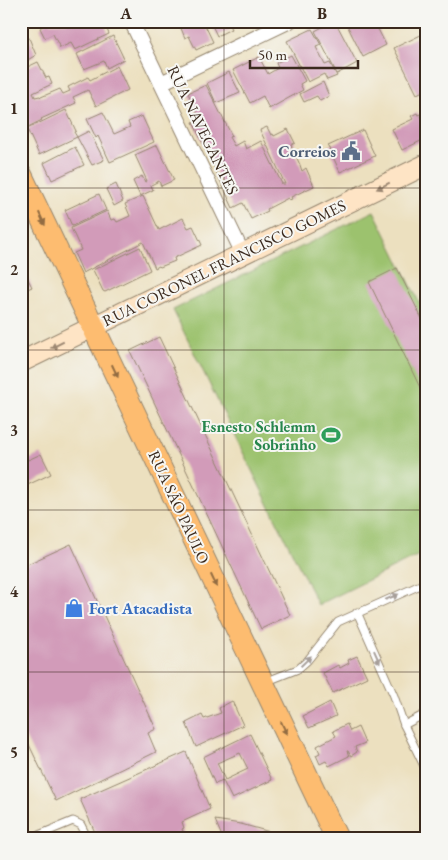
<svg xmlns="http://www.w3.org/2000/svg" width="448" height="860" font-family="'EB Garamond',serif">
<style>
.green{fill:#9cc26e;stroke:#6c7646}
.building{fill:#d29bb9;fill-rule:evenodd}
.lines{fill:none;stroke-linecap:round;stroke-linejoin:round}
.service-casing{stroke:#94856e;stroke-width:9}
.minor-casing{stroke:#94856e;stroke-width:16}
.secondary-casing{stroke:#94856e;stroke-width:22}
.primary-casing{stroke:#94856e;stroke-width:24}
.service{stroke:#fff;stroke-width:7}
.minor{stroke:#fff;stroke-width:14}
.secondary{stroke:#fee4c5;stroke-width:20}
.primary{stroke:#fdbc6f;stroke-width:22}
.oneway{fill:#9c8772}
.oneway2{fill:#926c42}
.oneway3{fill:#a79f9a}
.grid{fill:none;stroke:#3b2a1e;stroke-width:1;stroke-opacity:0.55}
.labels{text-anchor:middle;dominant-baseline:central;stroke-width:4;stroke-linejoin:round;paint-order:stroke}
.street-label{font-size:16px;fill:#3b2a1e;stroke:#f6f6f2}
.service-label{font-size:16px;font-weight:bold;fill:#4e5e75;stroke:#f6f6f2;text-anchor:end}
.leisure-label{font-size:16px;font-weight:bold;fill:#27864d;stroke:#f6f6f2;text-anchor:end}
.shop-label{font-size:16px;font-weight:bold;fill:#366cbe;stroke:#f6f6f2;text-anchor:start}
.neatline{fill:none;stroke:#3b2a1e;stroke-width:2}
.grid-label{font-size:16px;text-anchor:middle;font-weight:bold;fill:#3b2a1e}
</style>
<rect width="100%" height="100%" fill="#f6f6f2"/>
<filter id="ink" filterUnits="userSpaceOnUse"><feTurbulence type="fractalNoise" baseFrequency=".02" numOctaves="2"/><feDisplacementMap in="SourceGraphic" scale="10" xChannelSelector="R" yChannelSelector="G"/><feConvolveMatrix kernelMatrix="1 2 1 2 8 2 1 2 1" color-interpolation-filters="sRGB"/></filter>
<filter id="wash" filterUnits="userSpaceOnUse"><feTurbulence type="fractalNoise" baseFrequency=".0096" numOctaves="4" result="noise"/><feDisplacementMap in="SourceGraphic" scale="20" xChannelSelector="R" yChannelSelector="G"/><feGaussianBlur stdDeviation="1.12" result="paint"/><feColorMatrix in="noise" values="0 0 0 0 0 0 0 0 0 0 0 0 0 0 0 0 0 1.4 0 .05"/><feComposite in="paint" operator="in"/></filter>
<g filter="url(#wash)">
<rect width="100%" height="100%" fill="#ece0bf"/>
<path class="green" d="M374,211L427,318V551L318,605L173,310Z"/>
<g id="blocks">
<g class="building">
<path d="M49,21L50,23L103,21L109,34L75,50L71,43L60,48L53,34L45,38L40,28Z"/>
<path d="M178,21H203L213,42L196,50L189,36L185,38Z"/>
<path d="M210,21H227L231,29L217,36Z"/>
<path d="M334,21H335L357,63L337,74L315,31Z"/>
<path d="M345,21H374L386,45L363,57Z"/>
<path d="M377,21H405L392,29L388,22L380,26Z"/>
<path d="M312,29L321,45L316,47L325,65L330,63L337,76L327,80L324,74L308,82L287,41Z"/>
<path d="M427,32V89L417,94L394,48Z"/>
<path d="M113,36L124,59L107,68L104,61L84,69L77,54Z"/>
<path d="M29,38L36,55L21,64V41Z"/>
<path d="M291,55L305,81L300,84L303,90L269,109L263,96L250,103L233,70L259,57L268,74L278,68L276,63Z"/>
<path d="M38,62L46,78L49,77L52,84L33,93L35,97L40,96L41,97L60,89L63,94L70,91L68,87L88,77L90,80L117,66L128,90L96,106L88,90L73,97L76,103L41,119L42,120L26,128L21,118V70Z"/>
<path d="M229,72L240,93L216,103L207,83Z"/>
<path d="M323,82L329,96L320,101L317,96L304,102L300,94Z"/>
<path d="M206,85L232,136L229,137L234,146L243,141L246,149L261,141L282,184H285L260,130L267,127L271,135L273,134L274,136L288,129L295,143L291,145L300,165L302,171L306,168L314,186L291,197L292,199L289,200L288,198L267,209L268,211L251,219L243,203L233,208L193,122L200,119L188,93Z"/>
<path d="M66,110L76,131L74,132L77,137L39,155L27,129Z"/>
<path d="M103,112L114,134L130,127L128,122L142,116L154,142L110,162L98,136L96,138L87,119Z"/>
<path d="M417,113L418,115L420,114L424,122L427,121V138L402,150L392,129L413,119L411,116Z"/>
<path d="M363,130L375,156L340,172L328,146Z"/>
<path d="M89,131L104,160L92,165L77,137Z"/>
<path d="M157,145L174,180L161,186L159,181L151,185L153,190L140,196L133,181L142,176L145,182L147,181L135,155Z"/>
<path d="M75,147L84,165L52,180L44,163Z"/>
<path d="M116,184L123,201L114,206L106,189Z"/>
<path d="M99,194L106,210L72,226L65,210Z"/>
<path d="M143,196L159,230L183,218L188,228L193,226L202,245L174,258L175,261L160,267L159,266L155,268L143,242L83,273L74,253L81,250L71,228L107,211L111,220L115,219L117,222L130,216L125,204Z"/>
<path d="M140,247L150,270L105,292L103,291L93,270Z"/>
<path d="M21,265L32,287L21,292Z"/>
<path d="M397,268L427,329V402L369,282Z"/>
<path d="M159,337L290,615L261,629L130,351Z"/>
<path d="M41,454L51,474L21,488V459L26,457L28,460Z"/>
<path d="M71,544L156,729L148,733L156,752L56,801L21,728V567Z"/>
<path d="M357,656L367,677L333,693L323,673L338,665L340,668L349,663L348,660Z"/>
<path d="M232,701L243,725L196,747L186,723L202,715L204,719L221,713L219,708Z"/>
<path d="M330,702L336,716L309,728L303,716Z"/>
<path d="M347,724L350,731L358,727L365,743L355,747L357,752L351,756L348,751H347L349,756L329,766L326,761L320,764L316,755L320,753L317,746L336,736L333,731Z"/>
<path d="M250,734L272,780L232,799L223,781L215,784L203,757ZM240,753L248,769L225,780L217,763Z"/>
<path d="M186,752L210,809L182,822L184,828L182,829L186,839H98L80,799Z"/>
<path d="M215,820L241,824L270,832L274,839H223Z"/>
</g>
</g>
</g>
<g filter="url(#ink)">
<use href="#blocks" fill-opacity="0" stroke="#94856e" stroke-width="1"/>
<g class="lines">
<g class="service-casing">
<g id="service">
<path d="M357,612L394,696L404,725L427,772"/>
<path d="M265,682L298,669L307,661L338,622L427,582"/>
<path d="M404,725L427,713"/>
<path d="M29,839L73,821L81,825L88,839"/>
</g>
</g>
<g class="minor-casing">
<g id="minor">
<path d="M131,21L243,254"/>
<path d="M161,83L290,21"/>
</g>
</g>
<g class="secondary-casing">
<path id="secondary" d="M21,362L427,164"/>
</g>
<g class="primary-casing">
<path id="primary" d="M21,175L337,839"/>
</g>
<use href="#service" class="service"/>
<use href="#minor" class="minor"/>
<use href="#secondary" class="secondary"/>
<use href="#primary" class="primary"/>
</g>
<defs><path id="oneway-solid" d="M-6-.8H1V-3.2L6.5 0L1 3.2V.8H-6Z" transform="scale(1.25)"/></defs>
<g class="oneway">
<use href="#oneway-solid" transform="translate(383 186) rotate(154)"/>
<use href="#oneway-solid" transform="translate(57 345) rotate(154)"/>
</g>
<g class="oneway2">
<use href="#oneway-solid" transform="translate(42 219) rotate(65)"/>
<use href="#oneway-solid" transform="translate(115 371) rotate(65)"/>
<use href="#oneway-solid" transform="translate(214 581) rotate(65)"/>
<use href="#oneway-solid" transform="translate(284 728) rotate(65)"/>
</g>
<g class="oneway3">
<use href="#oneway-solid" transform="translate(392 597) rotate(-23)"/>
<use href="#oneway-solid" transform="translate(377 657) rotate(66)"/>
<use href="#oneway-solid" transform="translate(306 661) rotate(-44)"/>
</g>
</g>
<path class="grid" d="M224,21V839M21,188H427M21,350H427M21,510H427M21,672H427"/>
<defs>
<g id="civic-bare" transform="scale(1.5)"><path d="M-.6-6.5H3V-4.5H.6V-3L4-1V1h2V6H-6V1h2V-1L-.6-3ZM-1.2 2.5V6h2.4V2.5Z" fill="#5c6f8a" stroke="#f6f6f2" stroke-width="2.5" paint-order="stroke"/></g>
<g id="stadium-bare" transform="scale(1.5)"><path d="M0-5a6.5 5 0 1 0 0 10a6.5 5 0 1 0 0-10ZM-3.5-1.8h7v3.6h-7Z" fill="#2e9e5b" stroke="#f6f6f2" stroke-width="2.5" paint-order="stroke"/></g>
<g id="shop-bare" transform="scale(1.5)"><path d="M-5-2.5h2.3a2.7 3.5 0 0 1 5.4 0H5L5.5 6h-11ZM-1.5-2.5h3a1.5 2.3 0 0 0-3 0Z" fill="#3f7fe0" stroke="#f6f6f2" stroke-width="2.5" paint-order="stroke"/></g>
</defs>
<g fill-rule="evenodd">
<use href="#civic-bare" x="351" y="151"/>
<use href="#stadium-bare" x="331" y="435"/>
<use href="#shop-bare" x="74" y="608"/>
</g>
<g class="labels">
<g class="street-label">
<text transform="translate(203 130) rotate(64)">RUA NAVEGANTES</text>
<text transform="translate(224 263) rotate(-26)">RUA CORONEL FRANCISCO GOMES</text>
<text transform="translate(179 507) rotate(65)">RUA SÃO PAULO</text>
</g>
<g class="service-label">
<text x="336" y="151">Correios</text>
</g>
<g class="leisure-label">
<text x="316" y="426">Esnesto Schlemm<tspan x="316" dy="18">Sobrinho</tspan></text>
</g>
<g class="shop-label">
<text x="89" y="608">Fort Atacadista</text>
</g>
</g>
<rect width="448" height="860" fill="none" stroke="#f6f6f2" stroke-width="55"/>
<path d="M250 60v8h108v-8" fill="none" stroke="#3b2a1e" stroke-width="2.5"/>
<text x="258" y="60" font-size="15" fill="#3b2a1e" stroke="#f6f6f2" stroke-width="4" paint-order="stroke">50 m</text>
<rect x="28" y="28" width="392" height="804" class="neatline"/>
<g class="grid-label">
<text x="126" y="19">A</text>
<text x="322" y="19">B</text>
<text x="14" y="114">1</text>
<text x="14" y="275">2</text>
<text x="14" y="436">3</text>
<text x="14" y="597">4</text>
<text x="14" y="758">5</text>
</g>
</svg>
